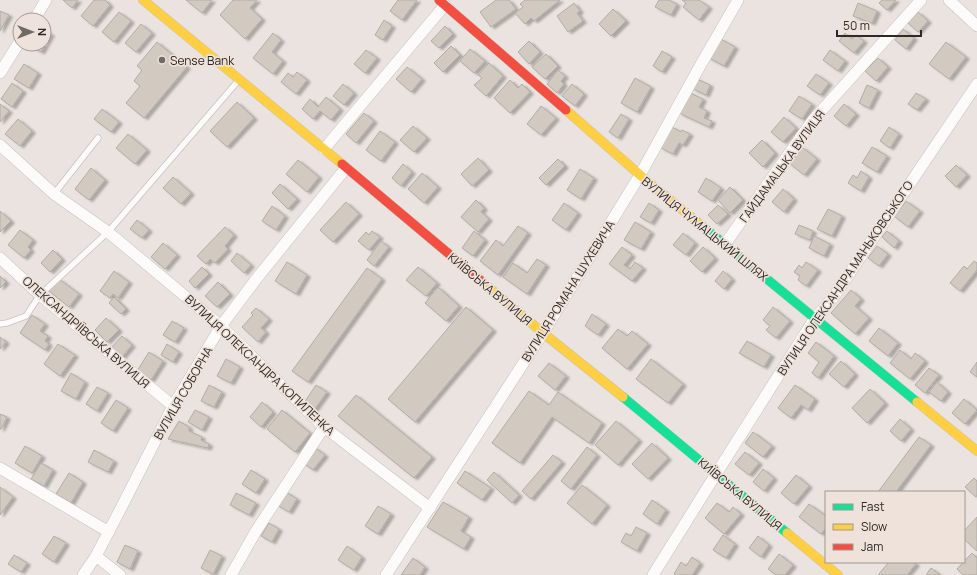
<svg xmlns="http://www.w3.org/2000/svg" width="977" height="575" font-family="Manrope,sans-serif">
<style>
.building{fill:#d2cac0;stroke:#b0aca9;filter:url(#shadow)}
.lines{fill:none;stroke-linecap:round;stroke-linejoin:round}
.lane-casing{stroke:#c7c1bf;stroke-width:7}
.street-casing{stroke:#c7c1bf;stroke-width:12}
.fast-casing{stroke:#c7c1bf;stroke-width:10}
.slow-casing{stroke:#c7c1bf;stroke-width:10}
.jam-casing{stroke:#c7c1bf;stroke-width:10}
.lane{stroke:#fcfbfa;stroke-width:5.5}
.street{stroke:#fcfbfa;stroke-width:11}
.fast{stroke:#16e098;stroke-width:9}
.slow{stroke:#ffcf43;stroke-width:9}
.jam{stroke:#f24e42;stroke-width:9}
.poi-dot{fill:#706a67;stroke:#efe2da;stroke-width:1.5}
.labels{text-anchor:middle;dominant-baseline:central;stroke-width:3.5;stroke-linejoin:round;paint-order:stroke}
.poi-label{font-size:12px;fill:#2e2926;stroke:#efe2da;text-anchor:start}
.street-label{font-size:12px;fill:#2e2926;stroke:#efe2da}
</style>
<defs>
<filter id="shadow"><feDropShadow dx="3.5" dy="2" stdDeviation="1" flood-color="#0004"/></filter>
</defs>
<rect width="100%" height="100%" fill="#eae3df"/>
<g class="building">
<path d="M63,0H78L72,8Z"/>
<path d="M94,0H105L110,5L93,26L81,16Z"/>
<path d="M186,0H212L202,13Z"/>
<path d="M233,0H257L250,8L262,19L245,39L220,15Z"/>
<path d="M398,0H417L402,20L390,11Z"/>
<path d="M496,0H509L516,9L491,27L480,12Z"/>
<path d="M525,0H560L534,21L531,18L525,24L515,13L523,7L520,4Z"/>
<path d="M659,0H669L677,4L671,15L655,7Z"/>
<path d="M682,0H699L709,7L699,20L683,7L686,3Z"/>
<path d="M882,0H896L887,10L879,3Z"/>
<path d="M574,3L580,11L577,13L583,21L568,32L557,16Z"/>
<path d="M858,3L877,11L872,23L853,16Z"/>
<path d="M613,9L626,21L611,36L599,24Z"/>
<path d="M0,11L9,15L0,31Z"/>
<path d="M119,12L131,21L114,42L102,32Z"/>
<path d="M918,12L928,21L918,32L908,23Z"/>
<path d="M384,20L392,26L383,40L375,35Z"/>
<path d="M141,24L152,33L136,52L125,43Z"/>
<path d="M445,26L453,34L439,48L431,41Z"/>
<path d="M903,29L914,38L906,49L895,40Z"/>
<path d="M44,30L51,34L41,52L27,44H44Z"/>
<path d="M273,33L281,40L272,52L283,61L273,74L253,58Z"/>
<path d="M845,33L852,39L856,35L864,41L854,53L839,41Z"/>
<path d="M721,39L735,47L724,66L709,58Z"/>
<path d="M529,41L540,52L529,64L518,52Z"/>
<path d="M157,42L187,67L144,118L126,103L140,86L134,81L142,70L137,66Z"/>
<path d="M946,42L966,57L949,79L929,64Z"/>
<path d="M451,46L460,55L443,72L434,63Z"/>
<path d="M470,49L485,61L474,73L460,61Z"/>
<path d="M366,50L377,58L365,73L354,64Z"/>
<path d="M830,50L845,61L838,71L823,60Z"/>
<path d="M662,51L672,57L662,72L653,66Z"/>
<path d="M546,54L558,66L545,79L532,67Z"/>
<path d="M878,58L888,67L876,81L865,71Z"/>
<path d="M489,63L503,76L486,96L474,85L482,78L478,75Z"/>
<path d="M24,64L38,73L29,88L14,79Z"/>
<path d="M407,67L422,79L411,92L396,79Z"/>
<path d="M558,70L565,76L561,81L564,84L557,93L547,84Z"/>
<path d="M297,72L307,80L296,94L281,82L288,73L293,77Z"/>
<path d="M816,74L829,83L820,95L807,86Z"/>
<path d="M635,78L651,87L637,112L621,103Z"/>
<path d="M697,79L710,85L706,95L693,89Z"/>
<path d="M510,80L518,88L522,84L530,92L510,113L494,98Z"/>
<path d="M12,83L23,91L12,107L1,99Z"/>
<path d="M343,84L354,93L344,105L333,96Z"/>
<path d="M572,84L584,94L575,106L562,96Z"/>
<path d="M867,85L878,90L869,108L859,103Z"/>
<path d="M688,92L703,99L699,107L707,111L704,118L712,121L709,127L679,113Z"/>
<path d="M916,93L926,99L917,110L908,104Z"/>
<path d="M799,96L812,104L802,119L789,111Z"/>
<path d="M326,97L340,109L331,120L320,111L313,119L302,109L310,99L318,107Z"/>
<path d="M237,102L254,118L227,147L210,131Z"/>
<path d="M0,104L9,111L0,122Z"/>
<path d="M844,104L856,114L846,126L834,116Z"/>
<path d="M541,106L556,118L541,135L527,124Z"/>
<path d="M102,109L119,122L111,132L94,119Z"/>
<path d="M364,113L374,121L356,143L346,134Z"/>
<path d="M621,114L629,119L618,138L609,132Z"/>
<path d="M784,117L796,128L783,142L771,132Z"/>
<path d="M18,119L32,131L20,146L5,134Z"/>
<path d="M413,126L427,138L414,152L400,140Z"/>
<path d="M672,127L681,132L682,130L690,134L683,145L679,143L673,154L661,148Z"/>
<path d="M889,127L899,134L890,148L880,141Z"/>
<path d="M380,131L395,142L381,161L366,150Z"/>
<path d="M128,134L147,150L135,164L116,148Z"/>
<path d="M762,140L775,153L763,167L749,153Z"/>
<path d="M802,147L817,159L804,175L789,163Z"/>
<path d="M872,147L887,156L877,172L862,163Z"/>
<path d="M478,158L489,170L472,186L461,174Z"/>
<path d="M558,159L565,166L546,185L539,178Z"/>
<path d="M298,160L319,177L307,192L286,174Z"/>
<path d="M403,164L412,172L401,186L392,178Z"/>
<path d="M956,165L967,175L956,187L945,176Z"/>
<path d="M91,168L105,180L89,200L75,189Z"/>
<path d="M580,169L594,178L581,199L567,190Z"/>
<path d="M861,171L869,177L861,191L848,183L853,175L857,178Z"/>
<path d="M422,173L438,187L424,203L408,189Z"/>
<path d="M173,177L191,193L181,204L163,188Z"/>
<path d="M706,178L721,188L712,201L698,192Z"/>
<path d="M280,184L297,199L288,209L272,193Z"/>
<path d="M730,187L743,200L730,213L718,200Z"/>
<path d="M783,189L794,199L784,212L772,202Z"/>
<path d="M476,200L484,208L481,212L489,219L478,232L461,217Z"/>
<path d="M906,201L920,211L908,227L894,216Z"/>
<path d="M346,202L359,214L333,242L320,230Z"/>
<path d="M564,203L578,213L566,230L552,220Z"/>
<path d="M649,203L659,210L651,223L640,217Z"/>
<path d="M718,205L728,214L717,224L708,215Z"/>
<path d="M272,206L285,216L276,230L262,221Z"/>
<path d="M828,209L842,216L832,236L817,229Z"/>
<path d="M0,211L11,221L0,232Z"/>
<path d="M137,220L149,230L142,238L130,229Z"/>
<path d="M635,222L651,232L641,249L624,240Z"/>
<path d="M799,225L813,231L810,240L795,234Z"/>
<path d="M518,226L528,233L498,275L480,261L496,240L503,246Z"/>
<path d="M225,227L234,235L225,246L228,249L215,263L210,259L206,264L197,256Z"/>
<path d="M20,230L33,240L28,247L31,250L24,258L8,245Z"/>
<path d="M372,231L380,237L369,250L358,241L366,232L369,235Z"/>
<path d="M474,231L485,240L473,256L462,248Z"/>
<path d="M887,231L899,241L894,248L882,237Z"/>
<path d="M683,233L695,243L686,255L673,245Z"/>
<path d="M814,236L830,244L824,256L809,248Z"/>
<path d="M381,241L389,247L374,266L367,260Z"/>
<path d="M163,243L177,255L165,269L151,257Z"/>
<path d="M877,246L888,254L879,266L868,258Z"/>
<path d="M622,247L632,255L624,265L630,269L635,262L643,268L632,281L609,264Z"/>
<path d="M703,247L715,258L702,272L690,261Z"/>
<path d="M53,250L62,259L50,272L41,263Z"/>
<path d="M237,253L251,265L244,273L231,261Z"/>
<path d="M537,259L546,265L527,294L503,277L513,263L527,273Z"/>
<path d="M974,261L977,263V270L960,291L950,283L964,266L967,269Z"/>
<path d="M287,262L307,275L296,294L275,281Z"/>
<path d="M806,262L818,270L806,286L798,280L800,276L794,272L799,265L802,268Z"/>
<path d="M202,267L209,274L195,288L189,281Z"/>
<path d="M418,267L437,283L426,296L406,280Z"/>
<path d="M367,268L382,279L308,382L292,371Z"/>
<path d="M114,271L129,282L118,298L113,294L110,298L100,291Z"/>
<path d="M723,271L732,279L724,289L715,281Z"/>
<path d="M0,276L6,282L0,288Z"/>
<path d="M59,279L79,294L69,307L49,291Z"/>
<path d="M218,282L230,294L217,307L205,296Z"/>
<path d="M438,287L459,306L446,321L425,303Z"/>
<path d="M851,290L861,299L855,306L869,318L855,334L831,313Z"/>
<path d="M114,297L126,309L121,314L109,303Z"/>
<path d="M466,307L493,330L415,422L388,399Z"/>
<path d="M773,307L790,321L776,338L766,330L770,326L763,320Z"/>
<path d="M256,308L269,319L261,328L266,332L258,342L242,327L253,315L251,313Z"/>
<path d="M592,314L606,324L598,335L585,326Z"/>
<path d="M32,315L45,324L40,331L48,336L45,341L49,344L45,350L20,333Z"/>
<path d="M106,318L119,330L107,342L95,330Z"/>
<path d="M172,321L184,328L175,342L163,335Z"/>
<path d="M879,328L898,343L888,356L869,341Z"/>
<path d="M618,329L627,336L632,331L648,344L627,369L602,348Z"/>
<path d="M122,336L132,345L122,357L111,348Z"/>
<path d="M0,337L6,342L0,349Z"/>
<path d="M747,341L771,355L764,367L739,353Z"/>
<path d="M816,342L834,356L818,378L812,373L819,362L808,353Z"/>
<path d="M58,344L75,355L60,376L44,364Z"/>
<path d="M167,344L179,352L173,362L161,355Z"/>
<path d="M900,350L911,359L915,353L925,361L910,379L890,363Z"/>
<path d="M149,352L163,361L151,380L137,371Z"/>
<path d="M226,359L240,367L231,383L217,376Z"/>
<path d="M651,359L683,384L668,403L636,379Z"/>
<path d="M841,361L855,374L844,387L829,374Z"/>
<path d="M977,362V377L970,372Z"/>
<path d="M549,363L566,376L555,390L538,376Z"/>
<path d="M929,368L939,375L925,393L915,385Z"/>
<path d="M71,373L85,382L76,399L61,391Z"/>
<path d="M937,382L948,392L941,401L929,392Z"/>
<path d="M209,385L222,392L214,407L201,401Z"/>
<path d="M316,385L327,392L314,410L304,403Z"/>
<path d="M795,385L815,399L808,410L801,405L791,418L778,408Z"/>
<path d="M97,387L108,393L97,411L86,404Z"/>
<path d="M870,389L885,403L867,423L852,408Z"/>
<path d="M529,391L549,405L558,392L602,423L589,443L552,417L520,463L492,443Z"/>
<path d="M356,395L432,457L414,478L338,416Z"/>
<path d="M964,399L977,410L965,424L952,413Z"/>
<path d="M116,400L128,408L113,431L101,423Z"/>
<path d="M262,402L273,412L261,427L250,417Z"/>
<path d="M195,410L209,417L202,430L188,422Z"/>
<path d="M282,410L310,433L295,452L267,429Z"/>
<path d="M0,414L7,417L1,429H0Z"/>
<path d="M900,419L911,429L901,441L890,431Z"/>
<path d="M179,421L189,427V431L202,437L201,440L209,444L208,448L168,439Z"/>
<path d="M616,421L639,440L618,465L595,445Z"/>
<path d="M753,432L772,446L763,457L745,443Z"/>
<path d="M919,437L931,445L896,492H878Z"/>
<path d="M652,443L668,458L648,479L632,464Z"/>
<path d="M25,446L42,456L32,473L15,463Z"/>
<path d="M314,447L325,455L313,470L302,462Z"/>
<path d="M587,447L597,455L571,489L561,481Z"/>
<path d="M94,450L114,461L108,472L88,462Z"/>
<path d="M745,452L759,463L749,475L735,464Z"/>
<path d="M553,455L562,462L531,499L522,491Z"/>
<path d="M41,463L53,470L44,486L31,479Z"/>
<path d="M763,469L774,478L764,491L753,482Z"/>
<path d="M251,470L265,479L256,493L242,484Z"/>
<path d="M465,471L491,488L482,500L457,483Z"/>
<path d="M494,472L519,495L512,503L487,480Z"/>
<path d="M69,473L83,482L71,503L56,494Z"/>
<path d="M796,475L809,486L794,504L781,493Z"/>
<path d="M974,478L977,481V495L976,497L965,487Z"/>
<path d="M582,485L607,505L592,524L567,503Z"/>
<path d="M0,487L13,497L0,515Z"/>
<path d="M286,492L297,499L289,512L277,505Z"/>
<path d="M236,493L256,503L249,515L230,505Z"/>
<path d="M652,500L666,510L657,524L643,514Z"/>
<path d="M443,502L469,517L461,531L471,537L464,549L427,527Z"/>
<path d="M717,503L729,512L733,507L741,514L724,534L705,518Z"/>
<path d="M809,504L826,516V528L821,534L799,517Z"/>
<path d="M378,506L391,514L378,534L365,526Z"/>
<path d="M977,517V551L964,539V531Z"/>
<path d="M269,523L279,529L272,542L261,536Z"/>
<path d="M636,527L647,533L637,551L621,542L626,533L631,536Z"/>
<path d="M723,535L735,544L726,558L713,550Z"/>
<path d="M54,536L66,543L54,562L42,554Z"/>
<path d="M758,536L769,545L761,557L749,548Z"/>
<path d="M125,545L138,551L130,569L117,562Z"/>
<path d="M347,546L362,557L354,570L338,560Z"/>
<path d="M210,550L222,556L213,574L201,568Z"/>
<path d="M972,553L977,558V575H963L957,569Z"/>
<path d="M779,554L793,565L785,575H776L768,569Z"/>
<path d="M14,555L27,563L21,572L8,564Z"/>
<path d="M692,557L700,563L692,575H676L674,574L681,562L686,566Z"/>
<path d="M413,558L425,567L420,575H401Z"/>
<path d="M889,562H914L916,564L907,575H878Z"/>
<path d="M931,568L940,575H926Z"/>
</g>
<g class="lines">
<g class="lane-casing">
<g id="lane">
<path d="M54,194L98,138"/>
<path d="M0,324L7,323L26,316L40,295L108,232L238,81"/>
</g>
</g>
<g class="street-casing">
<g id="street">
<path d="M949,0L977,26"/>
<path d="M34,20L46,0"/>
<path d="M0,73L20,41"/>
<path d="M0,145L54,194L108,232L221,326L324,427L430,508"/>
<path d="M324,149L445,5"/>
<path d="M725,244L813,120L921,0"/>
<path d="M0,258L40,295L173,406"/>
<path d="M0,468L109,532"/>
<path d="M96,556L120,575"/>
<path d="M83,575L96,556L121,508L173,406L221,326L257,278L346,168"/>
<path d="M231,575L256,531L324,427"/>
<path d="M386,575L543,333L640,175L700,66L738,0"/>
<path d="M653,575L716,474L815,318L833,298L977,84"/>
</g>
</g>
<g class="fast-casing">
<g id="fast">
<path d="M701,225L917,402"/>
<path d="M623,397L787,533"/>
</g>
</g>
<g class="slow-casing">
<g id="slow">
<path d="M143,0L342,164"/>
<path d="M566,110L640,175L701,225"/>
<path d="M480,280L543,333L623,397"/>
<path d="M917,402L977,451"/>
<path d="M787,533L838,575"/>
</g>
</g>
<g class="jam-casing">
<g id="jam">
<path d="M439,0L566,110"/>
<path d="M342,164L480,280"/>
</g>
</g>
<use href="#lane" class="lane"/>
<use href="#street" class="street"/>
<use href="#fast" class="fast"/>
<use href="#slow" class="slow"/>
<use href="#jam" class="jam"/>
</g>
<circle class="poi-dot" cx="162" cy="60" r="4"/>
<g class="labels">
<g class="poi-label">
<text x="170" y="60">Sense Bank</text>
</g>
<g class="street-label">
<text transform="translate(782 166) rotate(-54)">ГАЙДАМАЦЬКА ВУЛИЦЯ</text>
<text transform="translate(705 229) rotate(39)">ВУЛИЦЯ ЧУМАЦЬКИЙ ШЛЯХ</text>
<text transform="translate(845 278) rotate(-56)">ВУЛИЦЯ ОЛЕКСАНДРА МАНЬКОВСЬКОГО</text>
<text transform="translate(490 289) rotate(40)">КИЇВСЬКА ВУЛИЦЯ</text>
<text transform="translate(568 291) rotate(-58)">ВУЛИЦЯ РОМАНА ШУХЕВИЧА</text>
<text transform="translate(86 332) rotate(41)">ОЛЕКСАНДРІЇВСЬКА ВУЛИЦЯ</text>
<text transform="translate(260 365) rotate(43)">ВУЛИЦЯ ОЛЕКСАНДРА КОПИЛЕНКА</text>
<text transform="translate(183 393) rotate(-60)">ВУЛИЦЯ СОБОРНА</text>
<text transform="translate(740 494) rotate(40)">КИЇВСЬКА ВУЛИЦЯ</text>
</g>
</g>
<rect x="825" y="491" width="140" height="72" fill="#efe2da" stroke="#a29892"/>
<rect x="833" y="504" width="20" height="6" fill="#16e098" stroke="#a29892"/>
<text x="861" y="511" font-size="12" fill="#2e2926">Fast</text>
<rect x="833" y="524" width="20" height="6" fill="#ffcf43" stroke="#a29892"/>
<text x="861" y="531" font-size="12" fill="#2e2926">Slow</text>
<rect x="833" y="544" width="20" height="6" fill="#f24e42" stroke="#a29892"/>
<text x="861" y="551" font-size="12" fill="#2e2926">Jam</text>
<g transform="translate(32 32) rotate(90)"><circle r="19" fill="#efe2da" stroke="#a29892"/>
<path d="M0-3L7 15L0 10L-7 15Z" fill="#706a67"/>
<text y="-6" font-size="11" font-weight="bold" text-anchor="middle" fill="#2e2926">N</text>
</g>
<path d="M837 30v6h84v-6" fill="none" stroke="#2e2926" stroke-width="2"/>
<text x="843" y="30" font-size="12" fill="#2e2926" stroke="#efe2da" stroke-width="3" paint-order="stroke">50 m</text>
</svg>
